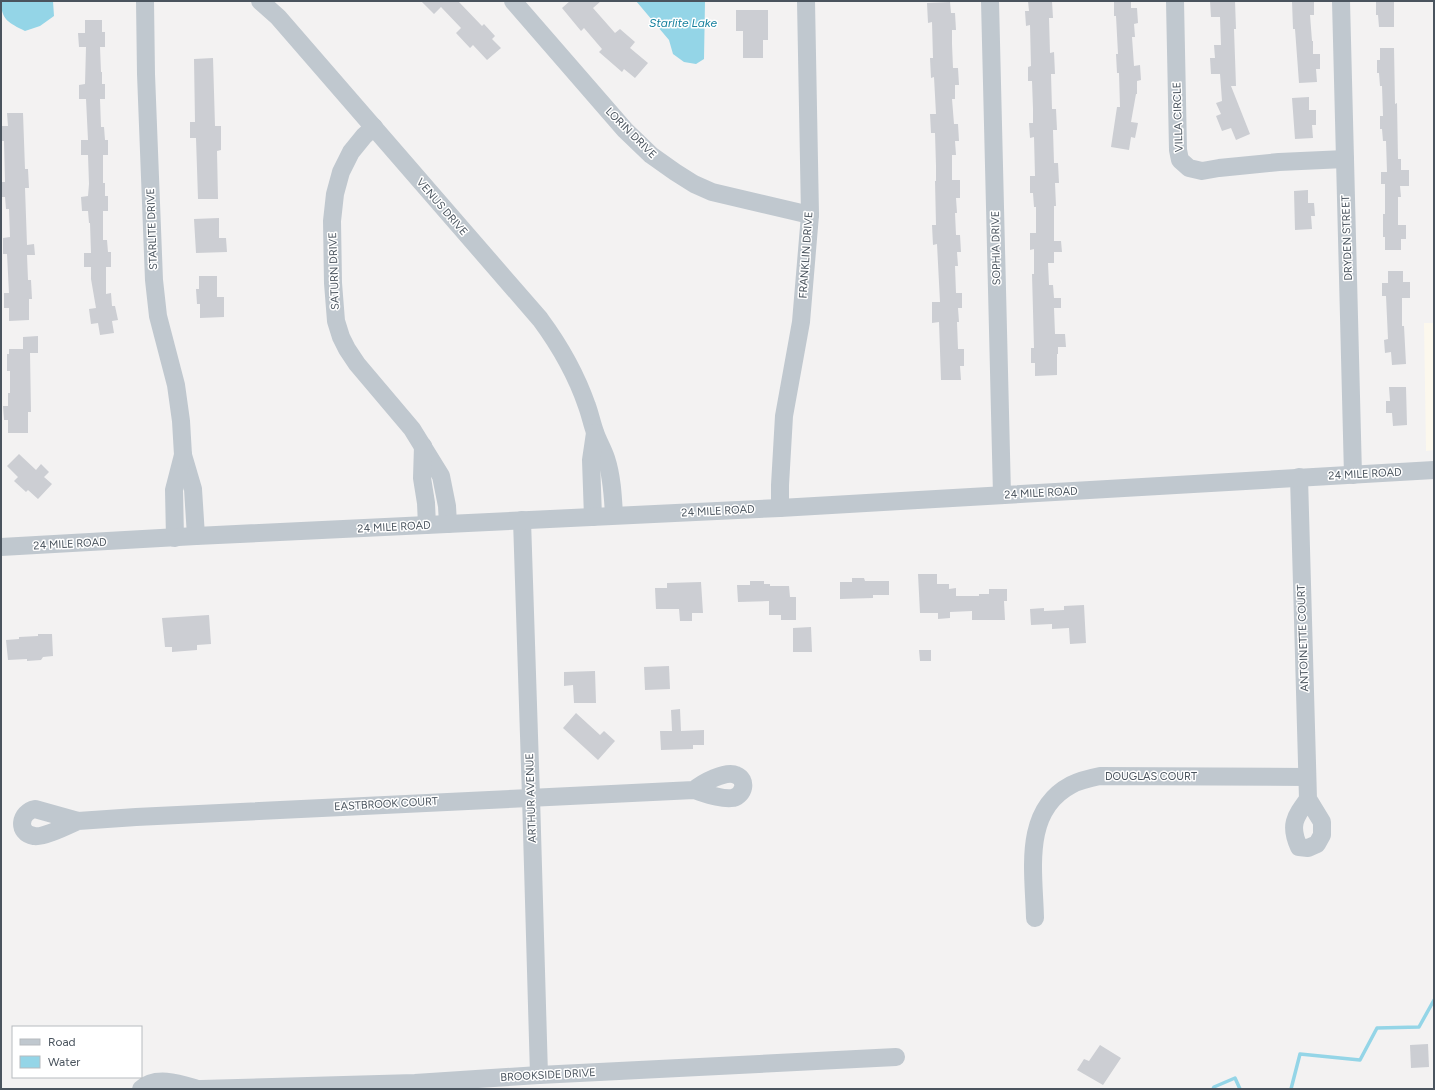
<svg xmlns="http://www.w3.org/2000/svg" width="1435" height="1090" font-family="Figtree,sans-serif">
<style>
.commercial{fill:#fcf8ed}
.water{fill:#94d5e7}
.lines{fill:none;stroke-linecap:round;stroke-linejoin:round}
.stream{stroke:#94d5e7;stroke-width:3.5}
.building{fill:#ccced3}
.minor{stroke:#c0c8cf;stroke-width:18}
.labels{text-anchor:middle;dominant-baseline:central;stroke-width:3;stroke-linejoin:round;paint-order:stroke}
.street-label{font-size:11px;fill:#4a545e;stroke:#fff}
.water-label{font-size:12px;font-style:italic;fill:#16809e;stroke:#fff}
</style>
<rect width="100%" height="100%" fill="#f3f2f2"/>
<path class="commercial" d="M1424,323H1434V450L1426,451Z"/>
<g class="water">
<path d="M1,1H53L54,16L40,26L25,31C9,23 1,20 1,1Z"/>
<path d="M636,1H705L704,59L696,64L684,62L673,54L669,40Z"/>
</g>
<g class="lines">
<g class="stream">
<path d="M1213,1089L1214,1087L1235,1078L1240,1089"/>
<path d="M1291,1089L1300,1054L1360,1060L1377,1028L1419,1027L1434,1000"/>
</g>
</g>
<g class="building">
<path d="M421,1H458L482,26L484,24L495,36L492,39L501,48L487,60L473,45L470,48L456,33L461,28L441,7L434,14Z"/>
<path d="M570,1H601L593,8L615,33L620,29L635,42L630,48L648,63L635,78L624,69L622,72L599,52L602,49L584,28L581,31L562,8Z"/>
<path d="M1028,1H1052L1053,18H1049L1050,53L1054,52L1055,74H1051L1052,109H1056L1057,130H1053L1054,163H1058L1059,183H1055L1056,206H1054V241H1061L1062,252H1054V263H1048L1049,285H1053L1054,298H1061V308H1054L1055,334H1065L1066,347H1058V354H1057V375L1035,376V363H1031V348H1034L1032,274H1034V249L1030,250V233H1036V207H1034L1033,193H1030V176H1035L1034,137L1030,138L1029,123H1033V109L1032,81H1028V67L1031,66L1030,25L1026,26L1025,11H1029Z"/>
<path d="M1114,1H1131V8H1137L1138,23L1134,24L1135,37H1132L1134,66L1140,65L1141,80L1137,81V94H1136L1131,122L1138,123L1135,138L1131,137L1129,150L1111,147L1117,107H1120L1119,73H1117L1116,54H1118L1116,16H1114Z"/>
<path d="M1210,1H1235L1236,29H1234L1236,86H1231L1250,134L1236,140L1231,128L1222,131L1216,116L1221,114L1216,103L1222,101L1220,74H1211L1210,58H1215L1214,45H1221L1220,17H1211Z"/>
<path d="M1292,1H1314V15H1310L1312,41H1313V54H1320V69H1316L1317,82L1299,83L1295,29H1293Z"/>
<path d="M1379,1H1394V27H1379L1378,15H1376V2Z"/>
<path d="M950,2L951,13H955L956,30H952V44L953,68H958L959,85H955V99H952L954,124H958L959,141H955L956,155H952V180H960V198H956L957,213H955L956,235H960L961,252H957L958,266H955L956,293H962V308H958L959,322H957L958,349H964V366H960L961,380H941L939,322L932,323V302H940L937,244L933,245L932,225H936L935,181H936V166L935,133H931L930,114H936L934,77L931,78L930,58H933L932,22L928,23L927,3Z"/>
<path d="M736,10H768V40H763V58H743V31H736Z"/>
<path d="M85,20H102V32H105V47H100L101,72H102V84H105V99H100L101,127H104L105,140H108V155H103V183H105V196H108V211H103V240H107L108,252H111V267H106V294L111,293L112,306H115L118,320L112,321L114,333L100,335L98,323L91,324L89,309L96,308L91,279V267H84V253H91L90,223H89L88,211H82L81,197L88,196L89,184L88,155H81V140H88L86,99H79V85L85,84L86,47H79L78,33H85Z"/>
<path d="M1380,48H1394L1395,104L1397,103L1398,159H1401V170H1409V186H1400L1401,197H1398V225H1406V239H1401V250H1385V237H1383V214H1385V184H1381V172H1387L1386,141H1383L1382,129H1380V116H1383L1382,86H1380L1379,73H1377V60H1380Z"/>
<path d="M213,58L215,126H221V150L217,151L218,199H198L196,138H190V122H195L194,59Z"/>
<path d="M1309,97V110H1316V125H1312L1313,138L1295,139L1292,98Z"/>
<path d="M7,113H23L25,169H28L29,188H25L27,245L34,244L35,255H27L28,280H31L32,299H29V320L9,321V308H4V293H9L7,254H3V238L10,237L9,209H6L5,197H1V182H5L4,141H1V126H8Z"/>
<path d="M1308,190V203H1314L1315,216H1311L1312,229L1295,230L1294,191Z"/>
<path d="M219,218V238H226L227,252L196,253L194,219Z"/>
<path d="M1388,271H1403V282H1410V298H1402V326H1404L1406,364L1392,365L1391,352L1385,353L1384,340L1388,339L1386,296H1382V283H1388Z"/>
<path d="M199,276H217V297H224V317L200,318V304H197L196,289H199Z"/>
<path d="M38,336V353H30L31,412H28V433H8V420H4L3,406H8V393H10V371H7V354H9V349H23V337Z"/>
<path d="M1389,387H1406L1407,425L1393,426L1392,413H1386V401H1390Z"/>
<path d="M19,454L36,470L41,464L49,472L44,477L52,484L38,499L28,490L26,492L14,481L18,477L7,466Z"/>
<path d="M918,574H937V584H949V589L956,588V596H979V594H989V589H1007V601H1004L1005,620H972V611L950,612V618L938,619V613H920Z"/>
<path d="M852,578H864L865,581H889V595H873V598L840,599V582H852Z"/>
<path d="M750,581H764V584H770V586H789L790,597H796V620H781V615H769V601L738,602L737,585H750Z"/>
<path d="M701,582L703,613H692V621H680L679,609H656L655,588H667V583Z"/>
<path d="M1084,605L1086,643L1070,644L1069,628L1052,629V624L1031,625L1030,609L1044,608V611L1064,610V606Z"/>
<path d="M209,615L211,644L197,645V650L172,652V647H165L162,618Z"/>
<path d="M811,627L812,652H793V628Z"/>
<path d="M38,634H52L53,656L43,657L41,660L27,661V659L8,660L6,640L19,639V637L38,636Z"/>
<path d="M919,650H931V661H920Z"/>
<path d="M669,666L670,689L645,690L644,667Z"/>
<path d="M595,671L596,703H574L573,685L564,686V672Z"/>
<path d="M680,709L681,731L704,730V745H693V749L661,750L660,731H672L671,710Z"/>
<path d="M576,713L600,735L604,731L615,741L598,760L563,728Z"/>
<path d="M1428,1044L1429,1067L1411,1068L1410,1045Z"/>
<path d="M1100,1045L1121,1058L1103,1085L1077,1070L1084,1059L1089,1061Z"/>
</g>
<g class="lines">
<g class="minor">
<path d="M145,1L146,74L154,280L158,316L176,385L181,421L183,455L193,489L196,536"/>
<path d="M260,1L278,17L540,319C560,346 576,374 587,406C590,414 592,424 595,432C598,441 603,449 606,458C612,476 613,497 614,515"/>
<path d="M513,1L625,130L651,155L675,172L694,184L712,192L810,215"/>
<path d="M990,1L1002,495"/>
<path d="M1175,1L1178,150L1180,160L1189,168L1202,171L1219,168L1279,162L1345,159"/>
<path d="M1341,1L1353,475"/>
<path d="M374,127L364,136L351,152L341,172L335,194L332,221L333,283L336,321L341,337L347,349L357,364L412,429L441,476L447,506L448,524"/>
<path d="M423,446L422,478L426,503L427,525"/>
<path d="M1299,477L1308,799L1322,822V835L1317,844L1308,848L1299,847C1289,825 1295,817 1308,799"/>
<path d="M780,508V485L784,416L801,322L810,215L806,1"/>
<path d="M593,517L591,460L595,433"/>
<path d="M522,520L531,797L539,1075"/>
<path d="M175,538L174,490L183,455"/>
<path d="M1,547L196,536L780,508L1434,470"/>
<path d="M78,821C69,825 43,838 34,836C16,833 20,812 35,809L78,821L136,817L694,790C704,793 722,800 733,798C744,795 748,780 736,775C726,770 702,783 694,790"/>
<path d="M1035,918C1034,872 1022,811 1071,785C1080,780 1090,778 1100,776L1307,777"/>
<path d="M141,1089C156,1075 181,1084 198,1089"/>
<path d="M201,1089L415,1083L539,1075L896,1057"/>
</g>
</g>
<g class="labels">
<g class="street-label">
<text transform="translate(1178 117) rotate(-92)">VILLA CIRCLE</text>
<text transform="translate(631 133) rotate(45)">LORIN DRIVE</text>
<text transform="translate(442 207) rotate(49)">VENUS DRIVE</text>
<text transform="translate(152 229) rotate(-92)">STARLITE DRIVE</text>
<text transform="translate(1347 238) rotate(-92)">DRYDEN STREET</text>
<text transform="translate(996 248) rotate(-91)">SOPHIA DRIVE</text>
<text transform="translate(806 255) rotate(-86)">FRANKLIN DRIVE</text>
<text transform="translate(334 271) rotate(-92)">SATURN DRIVE</text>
<text transform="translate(1365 474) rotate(-3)">24 MILE ROAD</text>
<text transform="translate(1041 493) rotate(-3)">24 MILE ROAD</text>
<text transform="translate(718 511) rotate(-3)">24 MILE ROAD</text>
<text transform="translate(394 527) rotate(-3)">24 MILE ROAD</text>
<text transform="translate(70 544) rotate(-3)">24 MILE ROAD</text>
<text transform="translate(1303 638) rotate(-92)">ANTOINETTE COURT</text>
<text x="1151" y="776">DOUGLAS COURT</text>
<text transform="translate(531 798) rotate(-92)">ARTHUR AVENUE</text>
<text transform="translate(386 804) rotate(-3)">EASTBROOK COURT</text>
<text transform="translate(548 1075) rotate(-3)">BROOKSIDE DRIVE</text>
</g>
<g class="water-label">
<text x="683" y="23">Starlite Lake</text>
</g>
</g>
<rect width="1435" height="1090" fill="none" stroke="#4a545e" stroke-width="4"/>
<rect x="12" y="1026" width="130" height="52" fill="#ffffff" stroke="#b7bbbf"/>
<rect x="20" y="1039" width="20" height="6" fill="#c0c8cf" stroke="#b7bbbf"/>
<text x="48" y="1046" font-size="12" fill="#4a545e">Road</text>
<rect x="20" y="1056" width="20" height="12" fill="#94d5e7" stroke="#b7bbbf"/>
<text x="48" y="1066" font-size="12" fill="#4a545e">Water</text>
</svg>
